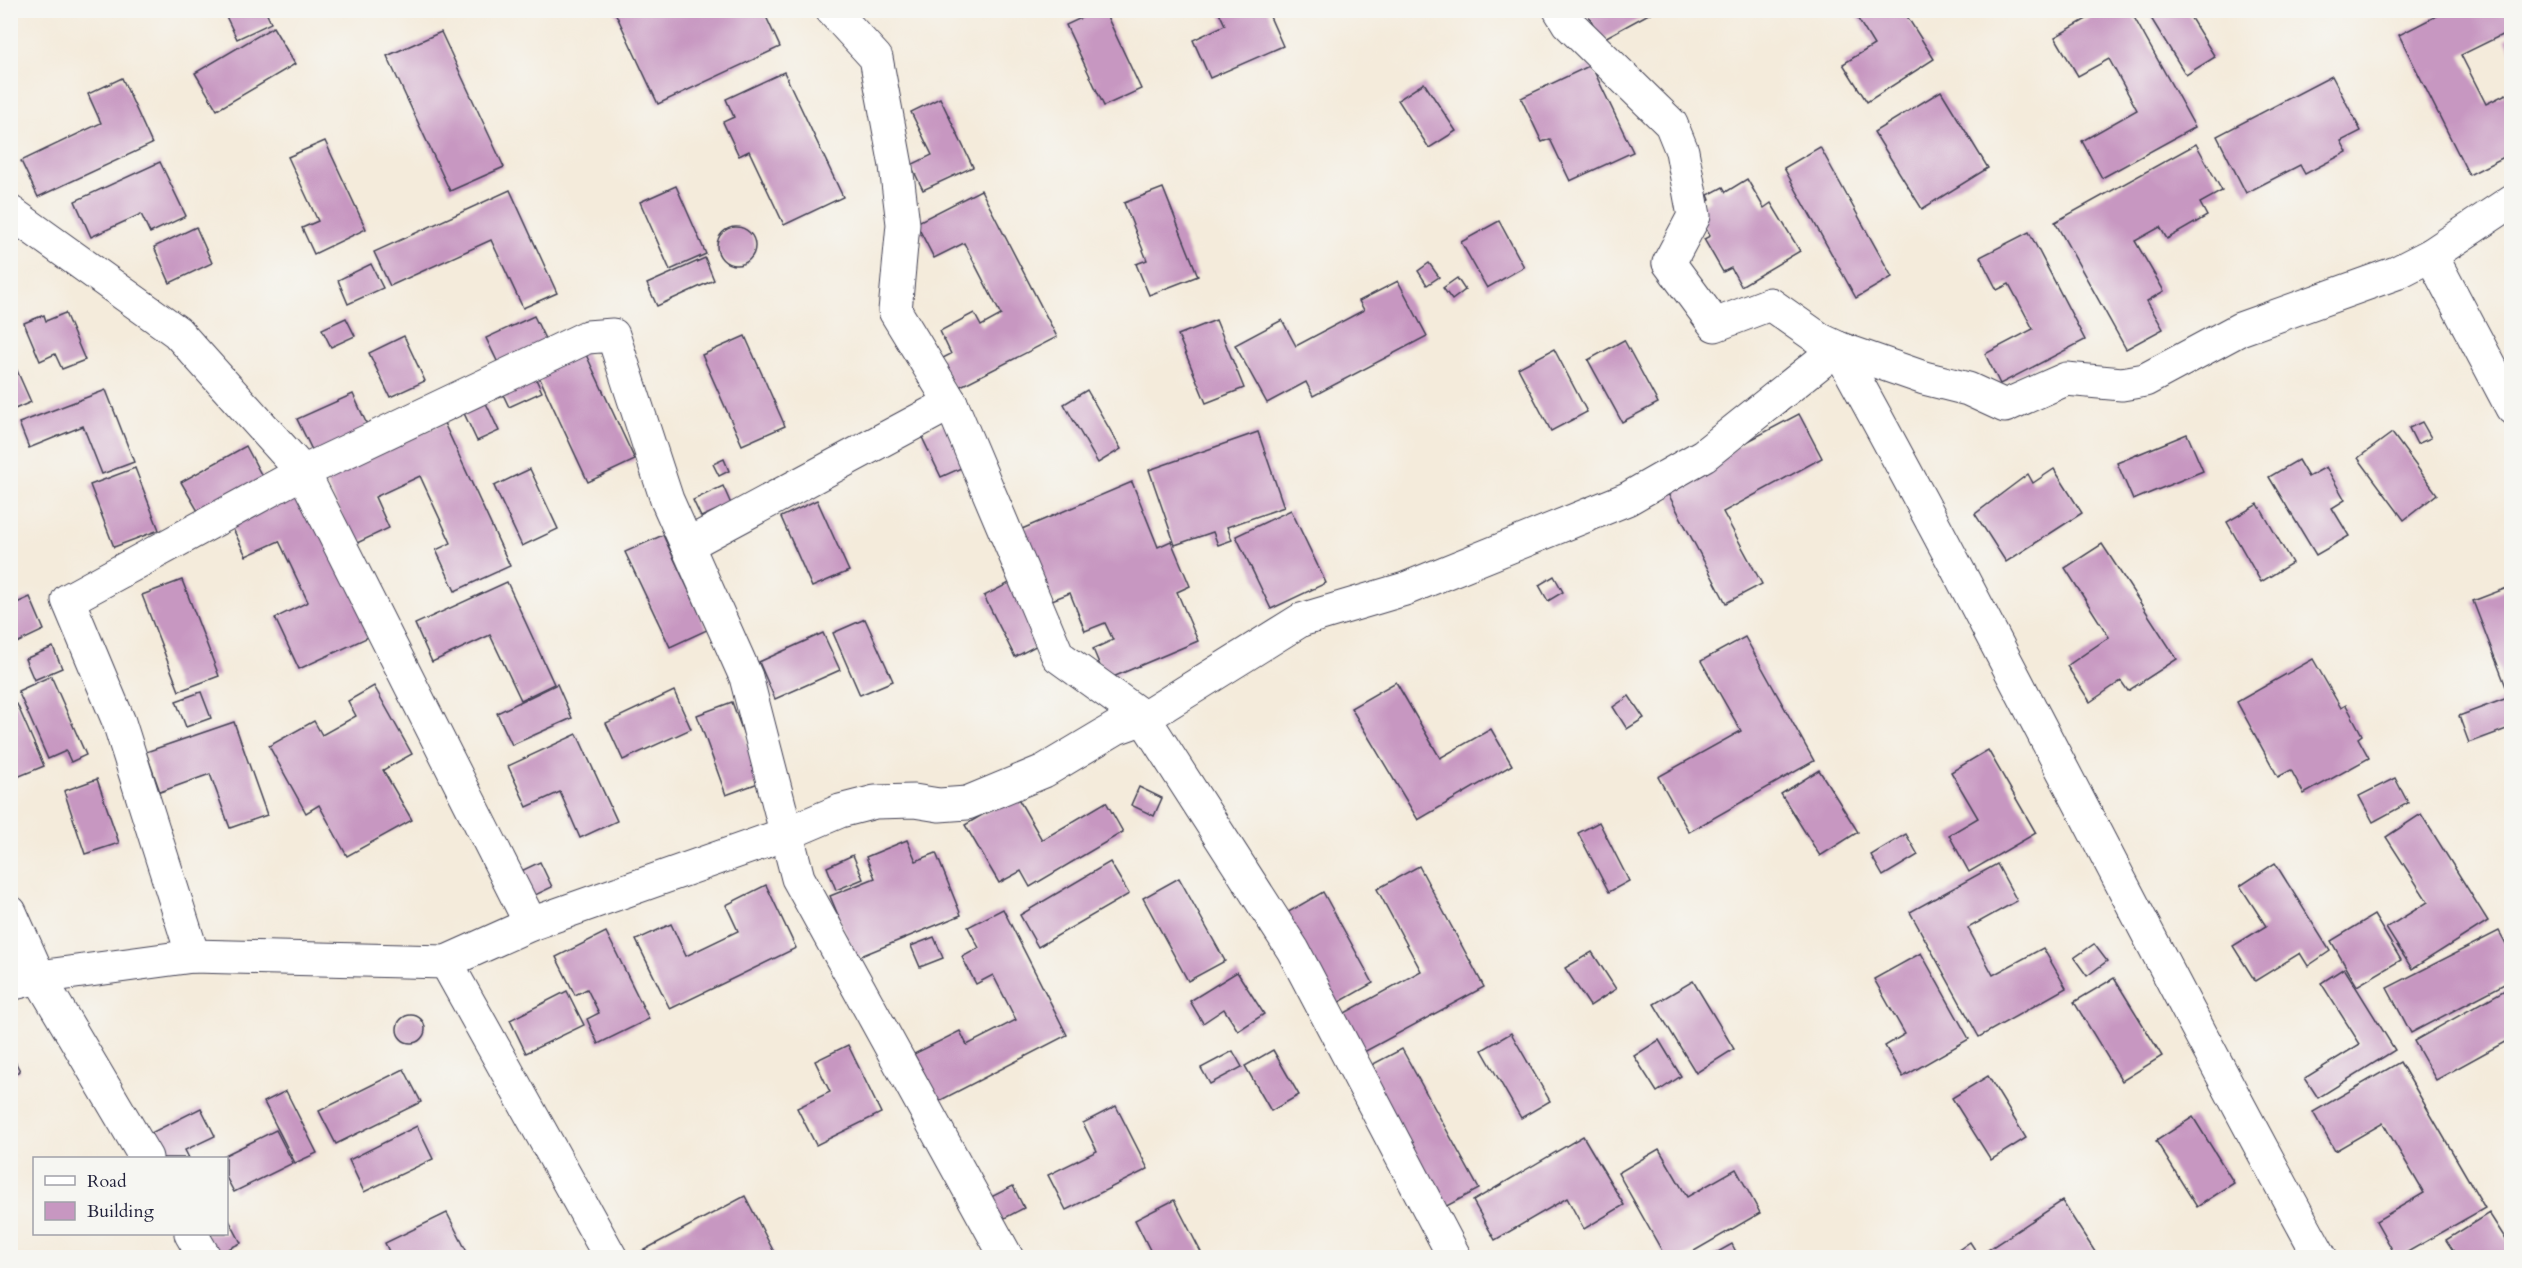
<svg xmlns="http://www.w3.org/2000/svg" width="2522" height="1268" font-family="Cardo,serif">
<style>
.building{fill:#c797c1}
.lines{fill:none;stroke-linecap:round;stroke-linejoin:round}
.minor-casing{stroke:#424053;stroke-width:35}
.minor{stroke:#fff;stroke-width:33}
</style>
<rect width="100%" height="100%" fill="#f6f6f2"/>
<filter id="ink" filterUnits="userSpaceOnUse"><feTurbulence type="fractalNoise" baseFrequency=".0167" numOctaves="2"/><feDisplacementMap in="SourceGraphic" scale="12" xChannelSelector="R" yChannelSelector="G"/><feConvolveMatrix kernelMatrix="1 2 1 2 8 2 1 2 1" color-interpolation-filters="sRGB"/></filter>
<filter id="wash" filterUnits="userSpaceOnUse"><feTurbulence type="fractalNoise" baseFrequency=".008" numOctaves="4" result="noise"/><feDisplacementMap in="SourceGraphic" scale="24" xChannelSelector="R" yChannelSelector="G"/><feGaussianBlur stdDeviation="1.35" result="paint"/><feColorMatrix in="noise" values="0 0 0 0 0 0 0 0 0 0 0 0 0 0 0 0 0 1.4 0 .05"/><feComposite in="paint" operator="in"/></filter>
<g filter="url(#wash)">
<rect width="100%" height="100%" fill="#f4ebdb"/>
<g id="blocks">
<g class="building">
<path d="M223,10H265L271,23L237,39Z"/>
<path d="M614,10H763L780,47L658,104Z"/>
<path d="M1098,10H1104L1141,89L1104,106L1066,25Z"/>
<path d="M1218,10H1267L1283,46L1210,78L1193,40L1225,25Z"/>
<path d="M1586,10H1656L1601,40Z"/>
<path d="M1864,10H1903L1934,59L1867,102L1843,64L1874,45L1856,16Z"/>
<path d="M2102,10H2130L2195,127L2102,178L2082,141L2137,110L2109,59L2078,76L2055,37Z"/>
<path d="M2146,10H2186L2215,57L2186,75Z"/>
<path d="M2448,10H2512V30L2461,55L2486,104L2506,94L2512,106V153L2469,175L2399,35Z"/>
<path d="M273,27L295,64L217,110L195,73Z"/>
<path d="M441,32L504,167L450,191L387,56Z"/>
<path d="M2512,35V52L2505,39Z"/>
<path d="M1591,65L1633,152L1570,181L1550,139L1542,142L1521,98Z"/>
<path d="M784,72L843,197L784,225L749,151L739,156L723,122L734,117L726,99Z"/>
<path d="M2332,76L2361,131L2341,141L2347,152L2305,174L2300,165L2246,193L2217,136Z"/>
<path d="M122,78L152,144L38,197L21,161L101,123L88,94Z"/>
<path d="M1424,83L1456,131L1429,148L1398,100Z"/>
<path d="M1941,91L1988,168L1922,209L1874,132Z"/>
<path d="M940,98L973,167L923,190L911,165L932,155L911,112Z"/>
<path d="M325,141L366,229L314,254L302,228L318,221L288,157Z"/>
<path d="M2196,144L2222,191L2200,203L2207,216L2167,239L2160,227L2135,241L2164,291L2147,301L2163,329L2126,349L2055,222Z"/>
<path d="M1820,147L1892,277L1856,298L1784,168Z"/>
<path d="M160,162L186,216L150,233L141,214L91,237L75,201Z"/>
<path d="M1747,179L1764,208L1771,203L1800,251L1741,286L1731,268L1723,272L1704,239L1710,236L1695,209L1710,200L1708,195L1723,187L1726,192Z"/>
<path d="M676,186L706,254L670,270L640,202Z"/>
<path d="M1163,188L1198,276L1149,295L1136,264L1147,260L1124,203Z"/>
<path d="M510,190L557,293L523,308L491,240L390,286L374,252Z"/>
<path d="M981,190L1057,337L955,389L939,360L951,354L940,331L974,313L981,326L1001,315L964,243L934,258L916,223Z"/>
<path d="M1499,221L1524,267L1487,288L1461,242Z"/>
<circle cx="736" cy="246" r="19"/>
<path d="M196,227L212,263L170,283L154,247Z"/>
<path d="M2029,232L2085,340L2000,384L1985,354L2033,329L2009,284L1997,290L1980,257Z"/>
<path d="M705,258L714,280L657,306L647,284Z"/>
<path d="M1429,263L1439,277L1427,285L1418,271Z"/>
<path d="M371,264L383,288L348,304L338,280Z"/>
<path d="M1457,278L1465,290L1452,300L1443,288Z"/>
<path d="M1398,281L1427,336L1313,396L1306,382L1267,403L1235,345L1282,320L1296,346L1364,310L1359,301Z"/>
<path d="M65,313L85,360L62,369L55,354L40,361L24,323L44,315L46,321Z"/>
<path d="M534,316L547,343L499,365L486,338Z"/>
<path d="M346,318L355,336L331,347L322,329Z"/>
<path d="M1216,320L1244,388L1206,403L1178,335Z"/>
<path d="M404,336L425,381L390,397L369,353Z"/>
<path d="M745,336L785,426L742,445L702,355Z"/>
<path d="M1624,340L1658,403L1622,422L1588,360Z"/>
<path d="M582,346L635,460L588,482L535,368Z"/>
<path d="M1554,349L1587,412L1551,431L1518,368Z"/>
<path d="M15,366L31,402L10,411V368Z"/>
<path d="M534,375L542,392L509,407L501,390Z"/>
<path d="M106,390L134,462L102,474L83,426L29,448L19,423Z"/>
<path d="M1087,390L1121,449L1098,463L1064,404Z"/>
<path d="M353,394L369,429L314,454L297,419Z"/>
<path d="M485,401L499,431L477,441L463,411Z"/>
<path d="M1799,414L1822,458L1723,512L1762,584L1726,603L1664,486Z"/>
<path d="M2422,422L2431,438L2417,444L2409,428Z"/>
<path d="M444,423L510,566L455,591L436,550L451,543L420,476L375,497L389,528L355,544L324,478Z"/>
<path d="M947,423L968,465L941,477L921,435Z"/>
<path d="M1258,432L1284,507L1227,527L1232,540L1218,545L1213,532L1175,545L1149,470Z"/>
<path d="M2392,433L2437,494L2404,520L2358,458Z"/>
<path d="M2187,434L2203,471L2133,500L2117,463Z"/>
<path d="M246,446L265,482L202,518L181,482Z"/>
<path d="M724,459L729,471L719,476L713,464Z"/>
<path d="M2298,460L2308,477L2326,467L2345,500L2332,508L2349,536L2316,555L2269,477Z"/>
<path d="M135,468L159,530L114,547L90,485Z"/>
<path d="M530,469L558,529L522,546L494,486Z"/>
<path d="M2054,469L2082,513L2006,562L1975,514L2028,474L2033,483Z"/>
<path d="M1132,482L1158,547L1171,541L1190,586L1177,592L1198,641L1106,680L1093,649L1113,640L1105,623L1085,631L1070,593L1052,600L1022,529Z"/>
<path d="M302,483L373,635L299,669L275,618L308,602L279,541L246,556L228,518Z"/>
<path d="M723,486L731,504L701,517L693,500Z"/>
<path d="M817,500L849,571L812,587L781,517Z"/>
<path d="M2258,504L2292,563L2261,582L2227,522Z"/>
<path d="M1291,510L1326,583L1271,609L1236,536Z"/>
<path d="M663,535L707,630L670,647L625,552Z"/>
<path d="M2102,544L2177,659L2128,691L2121,681L2090,702L2067,666L2109,637L2065,568Z"/>
<path d="M1554,576L1563,592L1548,601L1539,585Z"/>
<path d="M1017,579L1047,640L1015,657L984,596Z"/>
<path d="M182,580L219,676L179,691L142,595Z"/>
<path d="M507,582L554,684L521,700L490,635L432,662L415,624Z"/>
<path d="M2512,586V727L2469,743L2459,716L2510,697L2473,601Z"/>
<path d="M30,597L44,630L10,646V606Z"/>
<path d="M865,619L893,681L860,695L833,633Z"/>
<path d="M823,633L840,670L775,699L759,662Z"/>
<path d="M1745,637L1814,761L1689,832L1658,777L1741,731L1701,661Z"/>
<path d="M53,647L62,668L34,680L25,659Z"/>
<path d="M2313,659L2341,708L2346,705L2362,735L2358,738L2369,758L2304,794L2291,770L2278,777L2237,702Z"/>
<path d="M51,676L86,755L71,762L66,751L48,759L18,691Z"/>
<path d="M1396,682L1440,758L1491,729L1512,765L1418,820L1351,708Z"/>
<path d="M557,684L572,718L512,745L497,713Z"/>
<path d="M374,686L412,754L383,770L412,820L347,856L319,805L306,813L269,746L314,721L322,735L356,716L348,701Z"/>
<path d="M674,691L691,729L623,760L606,723Z"/>
<path d="M201,692L211,718L186,727L176,701Z"/>
<path d="M1629,696L1644,718L1627,729L1613,707Z"/>
<path d="M732,702L761,782L726,795L697,715Z"/>
<path d="M17,704L44,766L10,780V707Z"/>
<path d="M234,722L267,815L230,828L210,774L160,792L146,752Z"/>
<path d="M577,734L617,821L580,838L560,792L527,807L508,766Z"/>
<path d="M1988,750L2036,833L1969,872L1949,835L1978,818L1951,772Z"/>
<path d="M1819,770L1858,832L1820,856L1781,794Z"/>
<path d="M2395,778L2408,803L2373,822L2359,796Z"/>
<path d="M97,779L119,843L85,854L64,791Z"/>
<path d="M1139,787L1162,798L1154,816L1131,805Z"/>
<path d="M1016,795L1042,840L1106,802L1123,832L1030,887L1021,871L999,883L965,825Z"/>
<path d="M2421,814L2488,921L2412,969L2386,928L2428,902L2386,837Z"/>
<path d="M1599,822L1629,881L1609,892L1578,833Z"/>
<path d="M1906,834L1918,855L1883,876L1871,855Z"/>
<path d="M907,840L916,861L936,853L961,915L856,958L830,896L875,878L866,857Z"/>
<path d="M853,855L863,879L836,890L827,867Z"/>
<path d="M540,862L552,887L529,898L517,873Z"/>
<path d="M1110,862L1129,894L1038,947L1020,915Z"/>
<path d="M2275,863L2330,951L2308,966L2300,953L2255,981L2233,946L2266,926L2240,886Z"/>
<path d="M1997,864L2017,901L1968,928L1993,975L2043,948L2066,988L1979,1037L1910,912Z"/>
<path d="M1419,866L1484,987L1364,1052L1343,1014L1421,971L1377,889Z"/>
<path d="M1179,878L1225,961L1188,981L1143,898Z"/>
<path d="M766,885L796,948L670,1009L636,940L671,924L686,956L738,931L726,905Z"/>
<path d="M1323,892L1373,983L1336,1004L1285,914Z"/>
<path d="M1003,909L1067,1035L939,1101L914,1054L960,1031L967,1045L1016,1020L993,975L976,984L962,957L979,948L968,927Z"/>
<path d="M2374,915L2401,960L2357,986L2331,941Z"/>
<path d="M2499,931L2512,955V980L2411,1033L2387,988Z"/>
<path d="M606,932L649,1019L598,1044L587,1019L599,1013L587,989L575,995L556,957Z"/>
<path d="M934,937L943,958L920,967L911,946Z"/>
<path d="M2094,944L2107,961L2087,976L2074,958Z"/>
<path d="M1592,952L1616,989L1590,1006L1565,968Z"/>
<path d="M1921,953L1969,1039L1903,1077L1885,1046L1905,1034L1874,979Z"/>
<path d="M2344,968L2395,1050L2318,1098L2305,1078L2360,1044L2321,983Z"/>
<path d="M1237,972L1264,1014L1238,1031L1224,1009L1203,1023L1190,1001Z"/>
<path d="M2114,978L2162,1056L2122,1081L2074,1002Z"/>
<path d="M1693,981L1734,1049L1696,1073L1654,1004Z"/>
<path d="M2512,986V1038L2436,1080L2414,1041Z"/>
<path d="M567,991L584,1025L526,1053L510,1020Z"/>
<circle cx="411" cy="1029" r="14"/>
<path d="M1511,1033L1550,1101L1521,1118L1482,1050Z"/>
<path d="M1659,1040L1681,1076L1657,1092L1634,1056Z"/>
<path d="M848,1045L881,1113L816,1145L797,1108L830,1092L815,1061Z"/>
<path d="M1402,1049L1479,1189L1437,1211L1360,1071Z"/>
<path d="M1273,1050L1299,1095L1271,1111L1245,1066Z"/>
<path d="M1233,1051L1242,1067L1210,1084L1201,1068Z"/>
<path d="M10,1052L20,1071L10,1076Z"/>
<path d="M2400,1062L2485,1208L2397,1258L2376,1221L2424,1193L2383,1123L2335,1151L2313,1112Z"/>
<path d="M404,1069L421,1102L336,1144L319,1111Z"/>
<path d="M1988,1076L2026,1138L1991,1160L1952,1098Z"/>
<path d="M286,1091L317,1153L295,1163L264,1102Z"/>
<path d="M1116,1106L1148,1169L1066,1210L1048,1175L1097,1151L1083,1123Z"/>
<path d="M201,1108L215,1136L185,1150L189,1158H156L145,1136Z"/>
<path d="M2193,1117L2234,1183L2197,1207L2156,1141Z"/>
<path d="M417,1126L433,1159L364,1192L349,1160Z"/>
<path d="M276,1130L293,1163L234,1192L226,1177V1158H219Z"/>
<path d="M1583,1136L1624,1205L1584,1229L1567,1198L1495,1240L1473,1201Z"/>
<path d="M1659,1149L1687,1197L1736,1169L1760,1213L1682,1258H1666L1618,1173Z"/>
<path d="M1013,1186L1024,1208L997,1222L987,1199Z"/>
<path d="M745,1196L777,1258H629Z"/>
<path d="M1174,1200L1204,1258H1154L1135,1220Z"/>
<path d="M2062,1201L2099,1258H1947L1970,1242L1979,1256Z"/>
<path d="M447,1213L470,1258H392L385,1243Z"/>
<path d="M2489,1213L2512,1249V1258H2458L2446,1240Z"/>
<path d="M229,1220L241,1243L211,1257L202,1234H226V1221Z"/>
<path d="M1732,1244L1739,1258H1707Z"/>
</g>
</g>
</g>
<g filter="url(#ink)">
<use href="#blocks" fill-opacity="0" stroke="#424053" stroke-width="1.5"/>
<g class="lines">
<g class="minor-casing">
<g id="minor">
<path d="M832,10L876,58L896,166L903,224L895,311L951,403L1058,656L1144,718L1293,950L1455,1258"/>
<path d="M1560,10L1568,23L1671,124L1682,151L1694,216L1669,263L1715,325L1770,304L1821,340L1838,348L1924,378L1968,389L2005,406L2066,379L2122,384L2145,380L2240,329L2396,273L2431,255L2512,201"/>
<path d="M10,212L177,332L303,472L531,924"/>
<path d="M2431,255L2512,408"/>
<path d="M1838,348C2004,648 2155,957 2321,1258"/>
<path d="M687,545L951,403"/>
<path d="M10,912L39,977L146,1158"/>
<path d="M193,956L119,722L68,600L303,472L587,337L613,335L667,500L746,677L798,878L1007,1258"/>
<path d="M446,962L611,1258"/>
<path d="M10,984L39,977L193,956L446,962L531,924L786,834L840,811L875,802L914,801L939,805L967,803L1044,771L1116,728L1144,718L1301,620L1405,589L1627,499L1704,455L1838,348"/>
<path d="M191,1234L205,1258"/>
</g>
</g>
<use href="#minor" class="minor"/>
</g>
</g>
<rect width="2522" height="1268" fill="none" stroke="#f6f6f2" stroke-width="36"/>
<rect x="33" y="1157" width="195" height="78" fill="#f6f6f2" stroke="#a1a1a9" stroke-width="1.5"/>
<rect x="45" y="1176" width="30" height="9" fill="#ffffff" stroke="#a1a1a9" stroke-width="1.5"/>
<text x="87" y="1187" font-size="18" fill="#22223b">Road</text>
<rect x="45" y="1202" width="30" height="18" fill="#c797c1" stroke="#a1a1a9" stroke-width="1.5"/>
<text x="87" y="1217" font-size="18" fill="#22223b">Building</text>
</svg>
